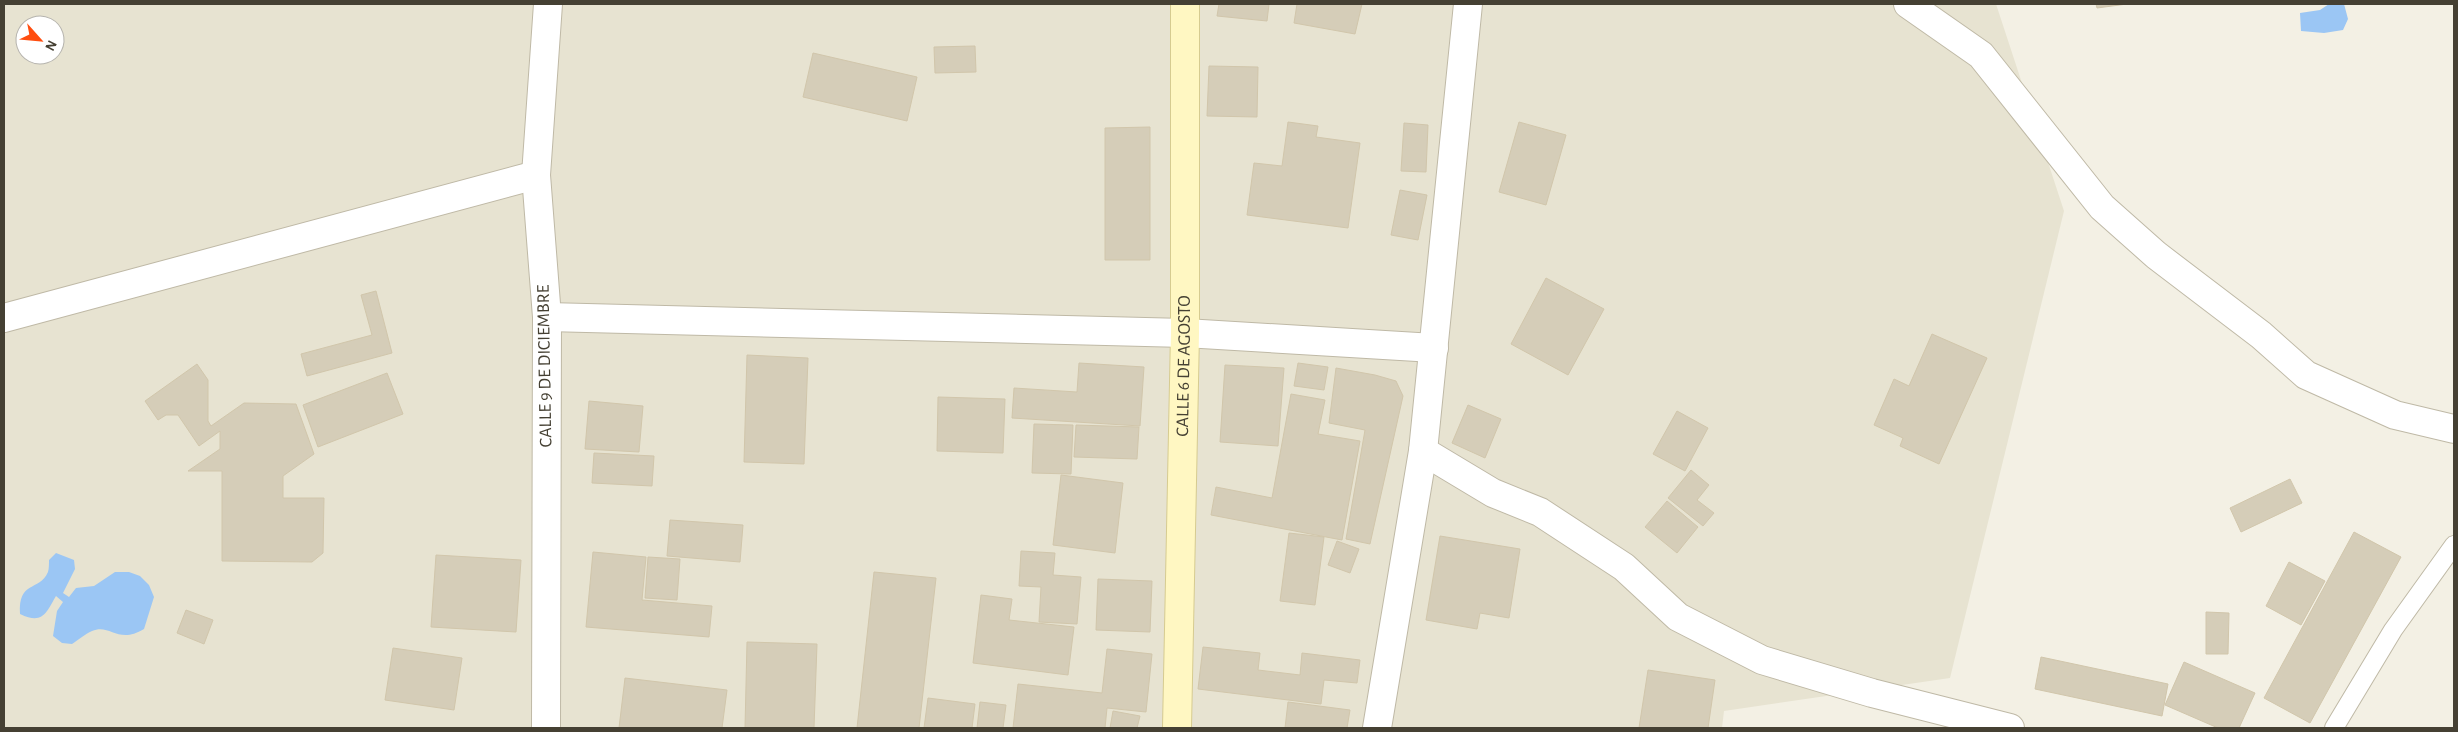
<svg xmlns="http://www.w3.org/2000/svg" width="2458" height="732" font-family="'Alegreya Sans',sans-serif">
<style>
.residential{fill:#e7e3d1;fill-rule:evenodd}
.water{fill:#9bc6f4}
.building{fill:#d5cdb8;stroke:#d1c6ab}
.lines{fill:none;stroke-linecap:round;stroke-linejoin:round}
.service-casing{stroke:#bfb9a6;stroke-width:20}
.minor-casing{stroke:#bfb9a6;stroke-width:30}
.secondary-casing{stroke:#d6cb90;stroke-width:30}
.service{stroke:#fff;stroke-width:18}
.minor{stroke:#fff;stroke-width:28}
.secondary{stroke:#fff7c2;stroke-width:28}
.labels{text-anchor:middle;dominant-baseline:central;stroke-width:5;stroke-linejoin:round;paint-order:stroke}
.street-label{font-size:18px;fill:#454033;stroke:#fff}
</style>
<rect width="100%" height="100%" fill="#f3f0e4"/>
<path class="residential" d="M4,4H1996L2064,211L1950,678L1724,711L1722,728H4ZM25,25H55V55H25Z"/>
<g class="water">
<path d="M2329,4H2344L2348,19L2343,30L2324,33L2301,31L2300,13L2320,10Z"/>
<path d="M56,553L74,560L75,569L63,593L69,597L76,588L94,586L115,572H129L140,576L149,585L154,597L144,629C118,645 110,623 92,631C85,634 78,640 72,644L62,643L53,636L57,611L63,602L56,596C46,613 43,625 20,614C18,580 39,592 48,572C49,569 49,563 49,560Z"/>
</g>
<g class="building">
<path d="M1219,4H1269L1267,21L1217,16Z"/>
<path d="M1297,4H1362L1355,34L1294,23Z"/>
<path d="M2096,4H2127L2097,8Z"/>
<path d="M975,46L976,72L935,73L934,47Z"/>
<path d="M813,53L917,77L907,121L803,97Z"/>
<path d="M1209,66L1258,67L1257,117L1207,116Z"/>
<path d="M1288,122L1318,126L1316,137L1360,143L1348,228L1247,215L1254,163L1282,166Z"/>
<path d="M1519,122L1566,135L1546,205L1499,192Z"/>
<path d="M1404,123L1428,125L1426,172L1401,171Z"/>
<path d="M1150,127V260H1105V128Z"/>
<path d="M1400,190L1427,195L1418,240L1391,235Z"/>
<path d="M1546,278L1604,309L1568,375L1511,344Z"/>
<path d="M376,291L392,353L307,376L301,354L372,335L361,295Z"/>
<path d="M1932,334L1987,358L1939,464L1900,446L1903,438L1874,425L1894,379L1909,386Z"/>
<path d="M747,355L808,358L804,464L744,462Z"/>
<path d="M1079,363L1144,367L1140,426L1012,418L1014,388L1077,392Z"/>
<path d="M1298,363L1328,367L1324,390L1294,386Z"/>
<path d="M197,364L208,380V421L211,426L244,403L296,404L314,454L283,476V498H324L323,553L312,562L222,561V471H188L220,449V431L199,446L178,415H166L158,420L145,401Z"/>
<path d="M1225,365L1284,368L1278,446L1220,442Z"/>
<path d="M1336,368L1375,375L1396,381L1403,396L1370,544L1346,539L1365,430L1329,423Z"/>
<path d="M387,373L403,414L318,447L303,405Z"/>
<path d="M1291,394L1325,400L1318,434L1360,441L1342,540L1211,515L1216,487L1272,498Z"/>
<path d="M938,397L1005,399L1003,453L937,451Z"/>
<path d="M589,401L643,406L639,452L585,449Z"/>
<path d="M1468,405L1501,419L1485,458L1452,443Z"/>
<path d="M1677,411L1708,428L1685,471L1653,454Z"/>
<path d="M1034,424L1073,425L1071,474L1032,473Z"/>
<path d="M1076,425L1139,427L1137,459L1074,457Z"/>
<path d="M594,453L654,456L652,486L592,483Z"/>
<path d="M1691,470L1709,485L1697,500L1714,513L1703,526L1668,498Z"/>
<path d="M1061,475L1123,483L1115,553L1053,545Z"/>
<path d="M2290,479L2302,503L2241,532L2230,508Z"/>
<path d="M1667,501L1698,527L1677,553L1645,527Z"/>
<path d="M670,520L743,525L740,562L667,556Z"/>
<path d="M2354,532L2401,557L2310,723L2264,698Z"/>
<path d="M1289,533L1324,537L1315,605L1280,601Z"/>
<path d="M1440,536L1520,549L1509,618L1480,613L1477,629L1426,620Z"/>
<path d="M1337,541L1359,549L1350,573L1328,565Z"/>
<path d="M1021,551L1055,553L1053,575L1081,577L1077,624L1039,622L1041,587L1019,586Z"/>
<path d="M593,552L646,557L642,600L712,606L709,637L586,627Z"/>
<path d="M436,555L521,560L516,632L431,627Z"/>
<path d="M648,557L680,559L677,600L645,598Z"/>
<path d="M2289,562L2325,581L2301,625L2266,606Z"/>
<path d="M874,572L936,578L919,728H857Z"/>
<path d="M1098,579L1152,581L1150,632L1096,630Z"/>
<path d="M981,595L1012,599L1009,620L1074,627L1068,675L973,663Z"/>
<path d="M186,610L213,620L204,644L177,633Z"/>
<path d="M2206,612L2229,613L2228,654H2206Z"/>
<path d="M747,642L817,644L814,728H745Z"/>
<path d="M1203,647L1260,653L1258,670L1300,675L1302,653L1360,660L1357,683L1324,680L1321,704L1198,689Z"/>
<path d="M393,648L462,658L454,710L385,700Z"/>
<path d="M1107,649L1152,654L1146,712L1107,708L1105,728H1013L1018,684L1102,693Z"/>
<path d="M2041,657L2168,684L2162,716L2035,689Z"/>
<path d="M2184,662L2255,693L2239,728H2218L2165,705Z"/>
<path d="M1648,670L1715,680L1708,728H1639Z"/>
<path d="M625,678L727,690L722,728H619Z"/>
<path d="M928,698L975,704L972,728H924Z"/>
<path d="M980,702L1006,705L1003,728H977Z"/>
<path d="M1288,702L1350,710L1347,728H1285Z"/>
<path d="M1113,711L1140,716L1137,728H1110Z"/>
</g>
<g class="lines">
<g class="service-casing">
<path id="service" d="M2334,728L2393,630L2454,545"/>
</g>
<g class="minor-casing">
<g id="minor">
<path d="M1908,4L1981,55L2102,207L2156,255L2261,335L2306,375L2395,415L2454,429"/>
<path d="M547,317L1185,333L1434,348"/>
<path d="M4,318L536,175"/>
<path d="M1423,451L1493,493L1540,512L1624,567L1678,617L1762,660L1872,693L2010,728"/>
<path d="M546,728L547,317L536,175L548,4"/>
<path d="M1377,728L1423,451L1468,4"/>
</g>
</g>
<g class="secondary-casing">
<g id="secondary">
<path id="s1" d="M1177,728L1185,333V4"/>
</g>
</g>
<use href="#service" class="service"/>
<use href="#minor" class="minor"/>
<use href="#secondary" class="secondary"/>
</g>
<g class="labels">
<g class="street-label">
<text transform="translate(545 366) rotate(-91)">CALLE 9 DE DICIEMBRE</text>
<text stroke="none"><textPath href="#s1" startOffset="362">CALLE 6 DE AGOSTO</textPath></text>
</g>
</g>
<rect width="2458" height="732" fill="none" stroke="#454033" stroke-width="10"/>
<g transform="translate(40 40) rotate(117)"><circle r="24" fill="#ffffff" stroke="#b5b3ad"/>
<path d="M0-4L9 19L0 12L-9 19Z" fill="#ff4d0f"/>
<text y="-8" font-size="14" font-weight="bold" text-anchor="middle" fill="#454033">N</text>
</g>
</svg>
